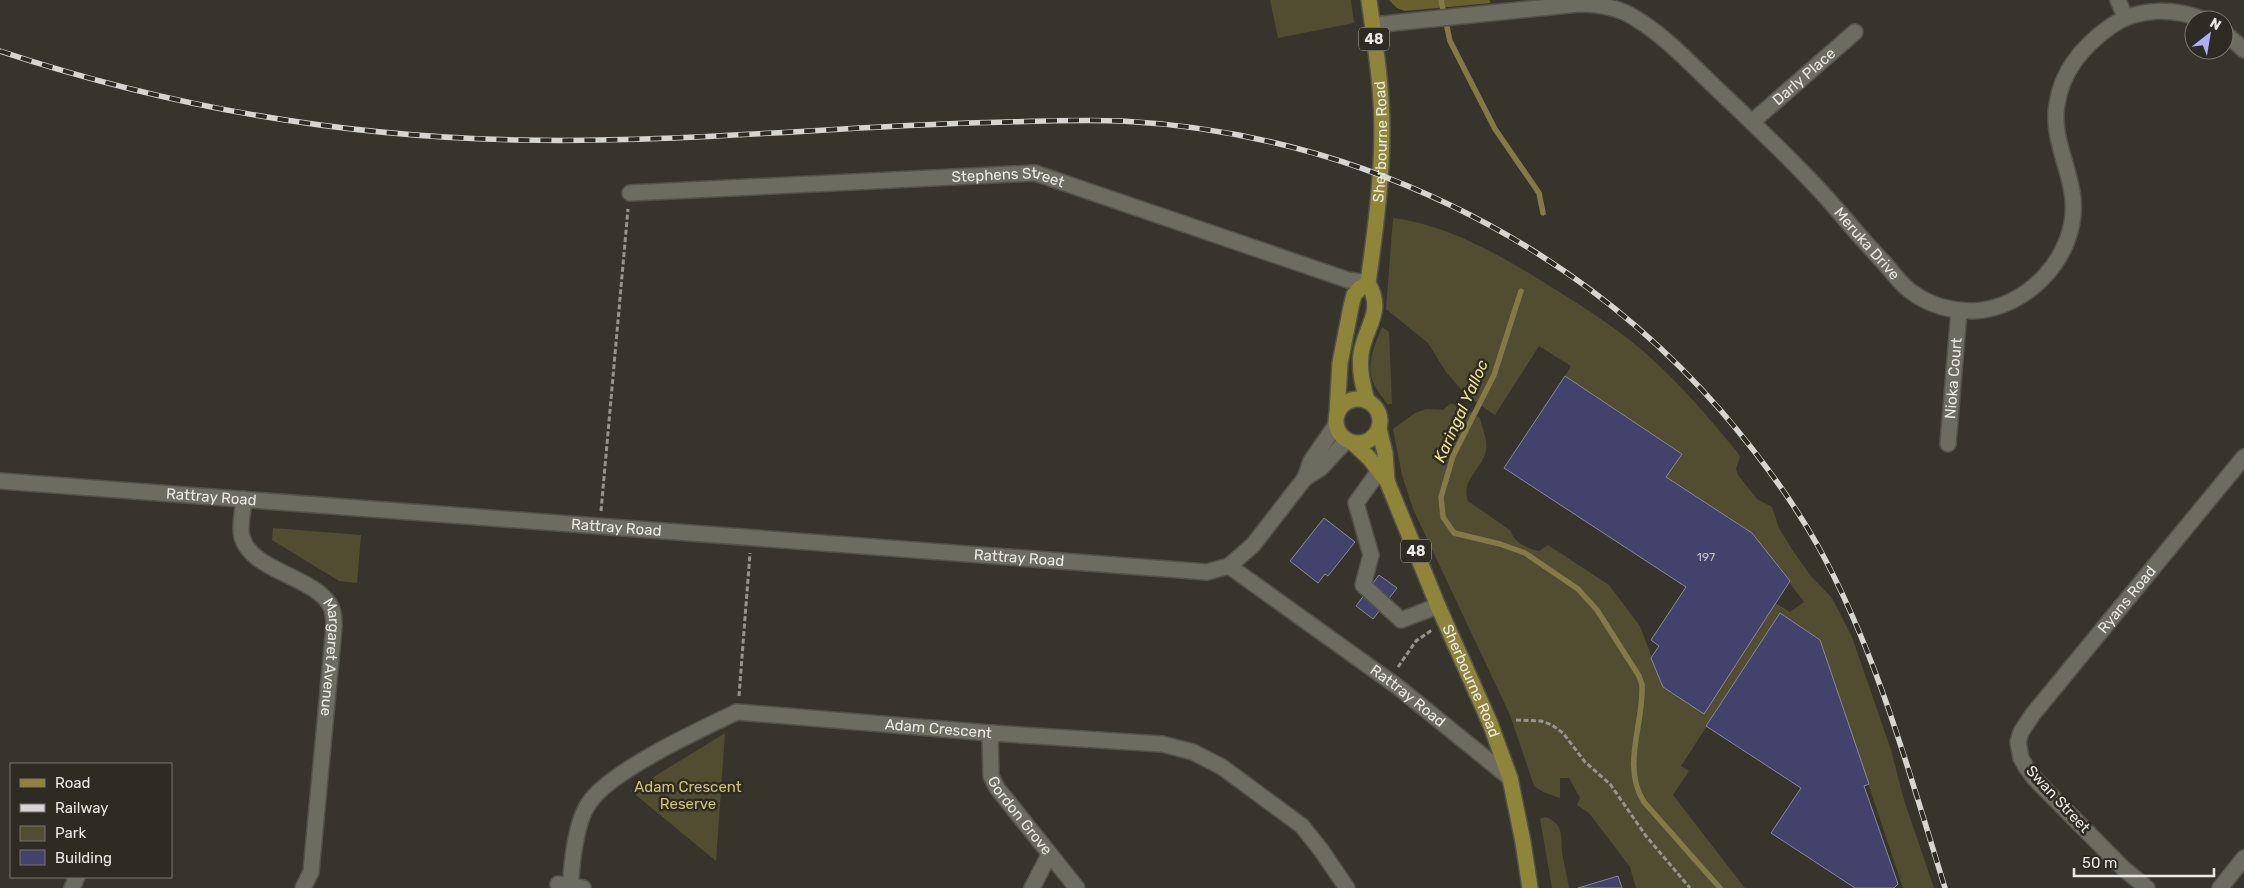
<svg xmlns="http://www.w3.org/2000/svg" width="2244" height="888" font-family="Rubik,sans-serif">
<style>
.green{fill:#514d31}
.forest{fill:#68602d}
.lines{fill:none;stroke-linecap:round;stroke-linejoin:round}
.stream{stroke:#827a47;stroke-width:5.5}
.building{fill:#42426c;stroke:#888995}
.minor-casing{stroke:#53524a;stroke-width:18}
.major-casing{stroke:#53524a;stroke-width:18}
.path{stroke:#96958d;stroke-width:3;stroke-dasharray:5 2.5;stroke-linecap:butt}
.minor{stroke:#6d6c61;stroke-width:15}
.major{stroke:#8f8539;stroke-width:15}
.rail-casing{stroke:#d6d5cf;stroke-width:5.5}
.rail{stroke:#2d2b22;stroke-width:4;stroke-dasharray:11;stroke-linecap:butt}
.labels{text-anchor:middle;dominant-baseline:central;stroke-width:5;stroke-linejoin:round;paint-order:stroke}
.number-label{font-size:12px;fill:#c0bfc5}
.shield{fill:#2d2b22;stroke:#b1b0a9;stroke-width:1}
.shield-label{font-size:14px;font-weight:bold;fill:#eae9e3}
.street-label{font-size:15px;fill:#eae9e3;stroke:#2d2b22}
.park-label{font-size:15px;fill:#cfc374;stroke:#2d2b22}
.water-label{font-size:16px;font-style:italic;fill:#f0e494;stroke:#2d2b22}
</style>
<rect width="100%" height="100%" fill="#37352b"/>
<g class="green">
<path d="M1270,0H1351L1354,23L1278,38Z"/>
<path d="M1393,218C1445,225 1491,250 1535,277C1563,294 1592,312 1618,331C1664,365 1702,409 1738,453L1740,457L1736,469L1738,475L1757,499L1772,507L1779,528L1793,551L1810,575L1832,598L1852,637L1891,750L1904,800L1934,888H1903L1820,640L1780,613L1681,766L1689,771L1673,795L1745,888H1636L1630,867L1589,813L1577,805L1580,798L1569,778H1560V798L1543,792L1534,786L1510,715L1413,509L1402,475L1393,429L1415,413L1426,409L1443,410L1451,403L1466,409L1480,418C1482,428 1488,440 1486,450C1483,469 1460,480 1468,501L1511,531C1512,541 1529,550 1539,551L1548,545L1609,585L1640,626L1663,687L1703,713L1775,603L1790,612L1804,602L1752,533L1666,477L1681,453L1565,376L1571,366L1539,346L1495,415L1467,396L1446,372L1428,343L1386,309Z"/>
<path d="M1382,327L1389,332L1392,404H1387C1384,398 1379,394 1376,388C1364,367 1374,347 1382,327Z"/>
<path d="M273,528L361,535L357,583L339,581L272,540Z"/>
<path d="M725,733L716,861L631,791Z"/>
<path d="M1545,817C1564,823 1561,837 1562,852C1564,864 1567,876 1569,888H1552L1540,819Z"/>
</g>
<path class="forest" d="M1389,0H1489L1491,3L1405,11L1397,8Z"/>
<g class="lines">
<g class="stream">
<path d="M1441,0L1450,41L1495,129L1539,193L1543,213"/>
<path d="M1521,291L1494,375L1453,456L1441,497L1443,517L1454,533L1500,544L1525,553L1578,589L1597,610L1639,676L1642,685C1644,724 1621,766 1644,802L1720,888"/>
</g>
</g>
<g class="building">
<path d="M1565,376L1682,454L1666,477L1752,533L1790,581L1704,714L1663,687L1651,658L1659,646L1651,640L1686,587L1504,468Z"/>
<path d="M1324,518L1355,542L1328,576L1325,574L1318,583L1290,561Z"/>
<path d="M1379,575L1397,588L1373,619L1356,606Z"/>
<path d="M1780,613L1820,640L1869,784L1864,786L1898,884L1894,888H1855L1771,833L1801,788L1706,726Z"/>
<path d="M1618,876L1622,888H1578Z"/>
</g>
<g class="lines">
<g class="minor-casing">
<g id="minor">
<path d="M2118,0L2125,17"/>
<path id="s1" d="M1373,25L1579,4C1599,4 1618,7 1635,18C1665,36 1691,64 1716,88C1759,129 1802,169 1840,213C1855,231 1870,248 1886,265C1894,274 1902,286 1913,293C1930,305 1952,311 1973,311C2028,309 2078,255 2073,199C2070,167 2051,137 2057,104C2062,70 2084,45 2111,26C2139,7 2174,8 2205,20"/>
<path d="M2224,32L2244,50"/>
<path id="s2" d="M1752,122L1855,32"/>
<path id="s3" d="M630,193L1035,173L1348,280L1368,283"/>
<path id="s4" d="M1948,444L1959,311"/>
<path d="M1379,471L1356,503L1371,555L1363,585L1401,620L1438,606"/>
<path d="M1305,478L1321,468L1347,440"/>
<path id="s5" d="M0,481L1207,572L1229,566L1253,545L1305,478L1311,461L1336,425"/>
<path id="s6" d="M244,499C243,511 239,526 242,537C251,571 313,576 330,605C334,612 334,619 334,627L311,872L303,888"/>
<path id="s7" d="M1229,566L1398,687L1510,778"/>
<path id="s8" d="M990,733L991,776L997,788L1077,888"/>
<path d="M558,884L583,888"/>
<path d="M72,888L77,877"/>
<path id="s9" d="M570,888C572,864 575,823 589,803C610,771 701,729 737,712L990,733L1162,744L1193,752L1222,767L1302,826L1321,850L1347,888"/>
<path d="M1032,888L1049,855"/>
<path id="s10" d="M2147,888L2124,869L2035,779L2026,767L2021,758L2018,742L2021,732L2033,714L2244,457"/>
<path d="M2220,888L2244,858"/>
</g>
</g>
<g class="major-casing">
<g id="major">
<circle cx="1358" cy="421" r="22"/>
<path id="s11" d="M1367,401C1363,385 1359,371 1361,354C1365,326 1385,312 1368,283C1375,233 1382,181 1382,130C1382,87 1375,43 1369,0"/>
<path d="M1337,414L1340,363L1351,307L1354,295L1360,288L1368,283"/>
<path d="M1379,429L1385,453L1387,481"/>
<path id="s12" d="M1353,443L1369,458L1387,481L1438,606L1490,723L1510,778L1523,842L1530,888"/>
</g>
</g>
<g class="path">
<path d="M601,511L628,209"/>
<path d="M1398,667L1416,641L1432,630"/>
<path d="M739,696L750,553"/>
<path d="M1516,720L1541,721L1552,725L1563,733L1585,762L1610,784L1646,836L1690,888"/>
</g>
<use href="#minor" class="minor"/>
<use href="#major" class="major"/>
<g class="rail-casing">
<path id="rail" d="M0,51C169,107 343,137 521,140C670,143 820,128 969,123C1020,122 1071,119 1122,121C1352,133 1571,238 1722,412C1758,454 1791,498 1818,546C1877,653 1909,772 1945,888"/>
</g>
<use href="#rail" class="rail"/>
</g>
<g class="labels">
<g class="number-label">
<text x="1706" y="557">197</text>
</g>
<g class="shield">
<rect x="1359" y="27.5" width="30" height="23" rx="4"/>
<rect x="1401" y="539.5" width="30" height="23" rx="4"/>
</g>
<g class="shield-label">
<text x="1374" y="39">48</text>
<text x="1416" y="551">48</text>
</g>
<g class="street-label">
<text stroke="none"><textPath href="#s2" startOffset="69">Darly Place</textPath></text>
<text stroke="none"><textPath href="#s11" startOffset="264">Sherbourne Road</textPath></text>
<text stroke="none"><textPath href="#s3" startOffset="379">Stephens Street</textPath></text>
<text stroke="none"><textPath href="#s1" startOffset="590">Meruka Drive</textPath></text>
<text stroke="none"><textPath href="#s4" startOffset="66">Nioka Court</textPath></text>
<text stroke="none"><textPath href="#s5" startOffset="212">Rattray Road</textPath></text>
<text stroke="none"><textPath href="#s5" startOffset="618">Rattray Road</textPath></text>
<text stroke="none"><textPath href="#s5" startOffset="1022">Rattray Road</textPath></text>
<text stroke="none"><textPath href="#s10" startOffset="378">Ryans Road</textPath></text>
<text stroke="none"><textPath href="#s6" startOffset="205">Margaret Avenue</textPath></text>
<text stroke="none"><textPath href="#s12" startOffset="268">Sherbourne Road</textPath></text>
<text stroke="none"><textPath href="#s7" startOffset="221">Rattray Road</textPath></text>
<text stroke="none"><textPath href="#s9" startOffset="465">Adam Crescent</textPath></text>
<text transform="translate(2058 799) rotate(47)">Swan Street</text>
<text stroke="none"><textPath href="#s8" startOffset="92">Gordon Grove</textPath></text>
</g>
<g class="park-label">
<text x="688" y="787">Adam Crescent<tspan x="688" dy="17">Reserve</tspan></text>
</g>
<g class="water-label">
<text transform="translate(1461 411) rotate(-66)">Karingal Yalloc</text>
</g>
</g>
<rect x="10" y="763" width="162" height="115" fill="#2d2b22" stroke="#79776f"/>
<rect x="20" y="779" width="25" height="8" fill="#8f8539" stroke="#79776f"/>
<text x="55" y="788" font-size="15" fill="#eae9e3">Road</text>
<rect x="20" y="804" width="25" height="8" fill="#d6d5cf" stroke="#79776f"/>
<text x="55" y="813" font-size="15" fill="#eae9e3">Railway</text>
<rect x="20" y="826" width="25" height="15" fill="#514d31" stroke="#79776f"/>
<text x="55" y="838" font-size="15" fill="#eae9e3">Park</text>
<rect x="20" y="850" width="25" height="15" fill="#42426c" stroke="#79776f"/>
<text x="55" y="863" font-size="15" fill="#eae9e3">Building</text>
<g transform="translate(2209 35) rotate(31)"><circle r="24" fill="#2d2b22" stroke="#79776f"/>
<path d="M0-4L9 19L0 12L-9 19Z" fill="#aeaefb"/>
<text y="-8" font-size="14" font-weight="bold" text-anchor="middle" fill="#eae9e3">N</text>
</g>
<path d="M2074 868v8h140v-8" fill="none" stroke="#eae9e3" stroke-width="2.5"/>
<text x="2082" y="868" font-size="15" fill="#eae9e3" stroke="#2d2b22" stroke-width="4" paint-order="stroke">50 m</text>
</svg>
